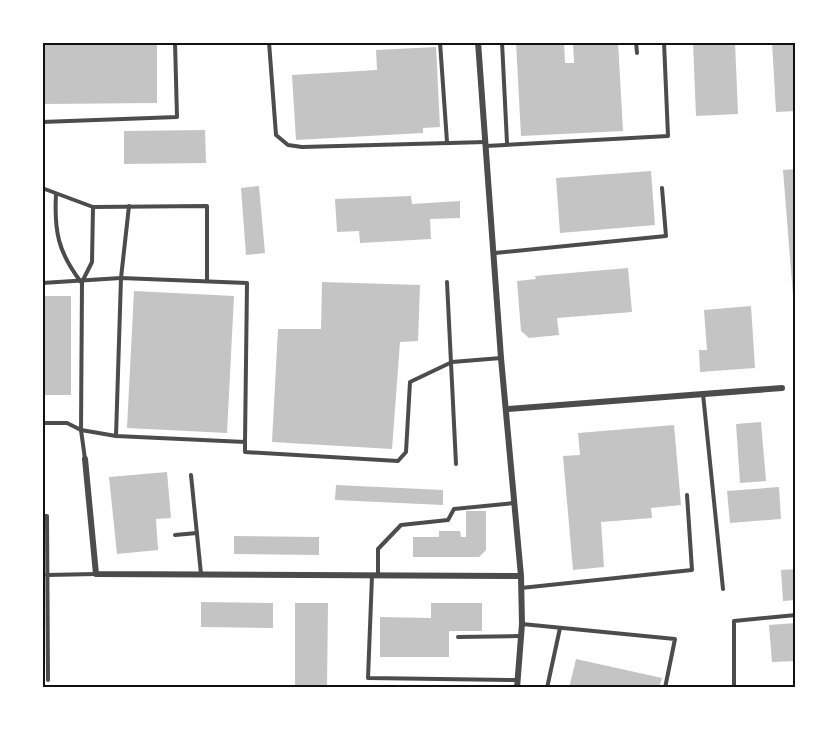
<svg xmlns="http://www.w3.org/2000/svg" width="838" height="730" font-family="'Asap Condensed',sans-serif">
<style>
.building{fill:#c4c4c4}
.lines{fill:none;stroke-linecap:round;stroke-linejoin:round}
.service{stroke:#4c4c4c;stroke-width:4}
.minor{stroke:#4c4c4c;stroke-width:6}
.neatline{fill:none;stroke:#111;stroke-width:2}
</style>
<rect width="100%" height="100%" fill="#fff"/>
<g class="building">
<path d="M42,42H157V103L42,104Z"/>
<path d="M516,42H564L565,63H574L573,42H618L623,131L521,136Z"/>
<path d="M693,42H735L738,114L696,116Z"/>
<path d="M772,42H796V111L776,112Z"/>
<path d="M436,47L440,127L423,128V133L296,140L292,75L377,70L376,50Z"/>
<path d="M205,130L206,163L124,164V131Z"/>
<path d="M796,169V308H794L783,170Z"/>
<path d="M651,171L655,225L560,233L556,178Z"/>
<path d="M259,186L265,253L246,255L241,188Z"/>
<path d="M411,196L412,204L460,201V218L430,219L431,239L360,243L359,231L337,232L335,199Z"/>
<path d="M628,268L632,312L557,318L559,335L529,338L521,331L517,281L536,279L535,276Z"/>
<path d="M322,282L420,285L418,341L400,342L392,449L272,442L278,329H321Z"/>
<path d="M134,291L234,296L227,433L127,428Z"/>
<rect x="42" y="296" width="29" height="99"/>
<path d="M751,306L755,368L700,372L699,350H707L704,310Z"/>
<path d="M761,422L766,481L740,483L736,424Z"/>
<path d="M674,425L681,505L651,508L652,518L601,522L604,567L573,570L563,456L580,455L578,433Z"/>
<path d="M167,472L171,518L156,519L158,550L117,554L109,477Z"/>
<path d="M336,485L443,490V505L335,500Z"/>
<path d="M779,487L781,519L730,523L727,491Z"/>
<path d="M466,511H486V550L479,557H413V537H439V531H460L461,537H466Z"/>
<path d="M234,536L319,537V555L234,554Z"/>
<path d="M796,569V600L783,601L781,570Z"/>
<path d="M201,602L273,603V628L201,627Z"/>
<path d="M295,603H328L327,688H295Z"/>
<path d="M431,603H482V631H449V657H380V617L431,618Z"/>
<path d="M796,623V661L772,662L769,625Z"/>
<path d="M576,659L662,678L659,688H569Z"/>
</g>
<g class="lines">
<g class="service">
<path d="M269,42L276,135L288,145L302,147L486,142"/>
<path d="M440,42L447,142"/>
<path d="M502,42L507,143"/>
<path d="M636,42L637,53"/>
<path d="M42,122L177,117L175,42"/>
<path d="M486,146L668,136L664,42"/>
<path d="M42,188L93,207L92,262L82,282L81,430L85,459"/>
<path d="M56,194C54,231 58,252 81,282"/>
<path d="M93,207L207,206V281"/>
<path d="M495,253L666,236L662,188"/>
<path d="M447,282L456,464"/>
<path d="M42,283L121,278L129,206"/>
<path d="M703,394L723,589"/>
<path d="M42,423H67L81,430L116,436"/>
<path d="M245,442L116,436L121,278L247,283L245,442V452L398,461L406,452L410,382L452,362L501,358"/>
<path d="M191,475L201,574"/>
<path d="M42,516H47L48,680"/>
<path d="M175,535L197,533"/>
<path d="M47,575L96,574"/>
<path d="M372,576L368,678L517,680"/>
<path d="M378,576V549L401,525L448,520L454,509L514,503"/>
<path d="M521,588L692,570L687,495"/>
<path d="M522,624L675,639L665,688"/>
<path d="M458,637L521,636"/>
<path d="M547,688L560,628"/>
<path d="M734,688V621L796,615"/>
<path d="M787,688H796"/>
</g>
<g class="minor">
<path d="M478,42L501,358L521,576L522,624L517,688"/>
<path d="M508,409L782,388"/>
<path d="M85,459L96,574L521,576"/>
</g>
</g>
<rect width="838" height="730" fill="none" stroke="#ffffff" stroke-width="87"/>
<rect x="44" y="44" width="750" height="642" class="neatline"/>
</svg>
